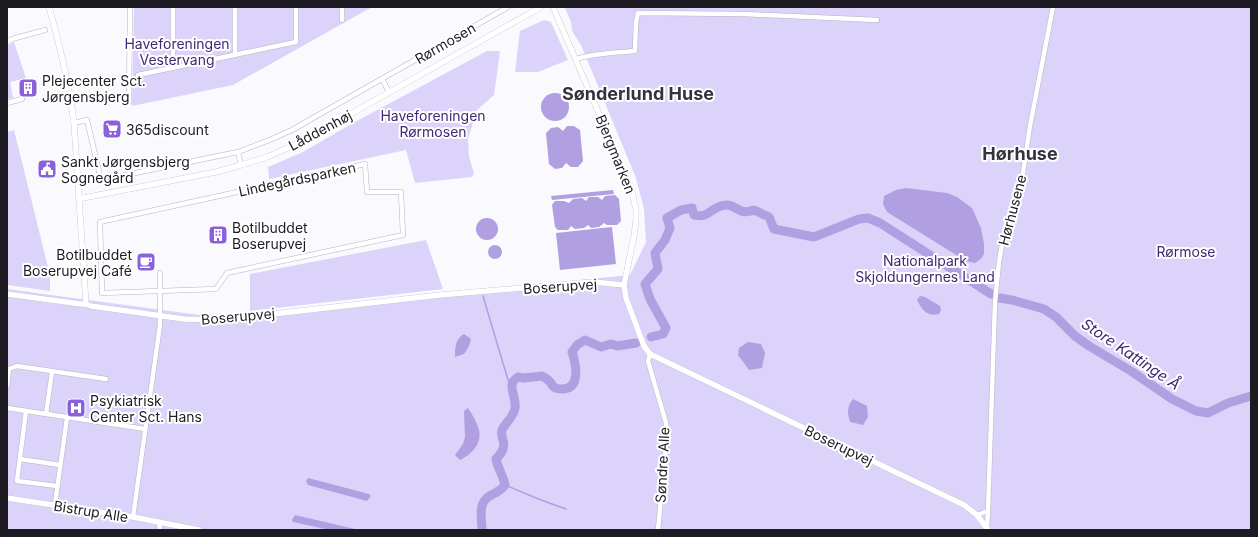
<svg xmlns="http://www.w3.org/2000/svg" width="1258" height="537" font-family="Inter,sans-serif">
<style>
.green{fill:#dcd3fb}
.water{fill:#b09fe1}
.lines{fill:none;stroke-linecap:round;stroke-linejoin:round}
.stream{stroke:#b09fe1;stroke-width:1.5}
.river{stroke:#b09fe1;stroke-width:9}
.minor-casing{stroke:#b7b3c4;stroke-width:5.5}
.tertiary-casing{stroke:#b7b3c4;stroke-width:6}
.minor{stroke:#fff;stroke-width:4.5}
.tertiary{stroke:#fff;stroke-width:5.5}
.labels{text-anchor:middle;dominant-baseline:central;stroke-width:4;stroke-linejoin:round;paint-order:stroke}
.park-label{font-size:14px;fill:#432774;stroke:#fff}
.street-label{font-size:14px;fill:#1e1c22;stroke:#fff}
.poi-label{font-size:14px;fill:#1e1c22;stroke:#fff;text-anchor:start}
.water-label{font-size:15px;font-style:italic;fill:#412572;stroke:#fff}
.district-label{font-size:18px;font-weight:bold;fill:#35323f;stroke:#fff}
</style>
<rect width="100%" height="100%" fill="#faf9fd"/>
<g class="green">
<path d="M134,7H372L233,85L132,106Z"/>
<path d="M568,7H1251V530H7V289L214,317L630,275L646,242L644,209L636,178L581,45L572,31L571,22L565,8Z"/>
<path d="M544,20L551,22L568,60L538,72H515L520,31Z"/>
<path d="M14,42L26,78L10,82L13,98L7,99V46Z"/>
<path d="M487,51H500L494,95L477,110L468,139L469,157L474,173L472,177L415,183L406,150L269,179L268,167L303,152L353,123Z"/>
<path d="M14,130L50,275V291L7,285V132Z"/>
<path d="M426,240L443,289L250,311V274Z"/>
</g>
<g class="water">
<circle cx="555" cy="107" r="14"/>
<path d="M567,126H574L580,130L583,161L578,167H571L566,163L562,168L555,169L549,164L546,133L551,128L558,127L563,131Z"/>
<path d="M906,188L947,193L957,197L972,208L981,228L984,244V254L981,259L975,263L966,261L887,212L883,204L884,196L896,190Z"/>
<path d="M613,190L614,194L552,200L551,196Z"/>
<path d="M615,195L619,199L621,221L617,225H607L604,223L599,227L591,228L588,225L584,228L575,229L571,226L568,230H558L555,227L552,205L555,201H564L569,203L573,199L582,198L586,201L589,197H598L602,200L605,196Z"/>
<circle cx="487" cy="229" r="11"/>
<path d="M612,227L616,264L560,270L556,233Z"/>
<circle cx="495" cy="252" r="7"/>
<path d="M920,296L925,297L940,306L941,310L939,314C927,317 922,310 917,300Z"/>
<path d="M464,334L471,339L469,346L464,354L455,357C455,348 455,339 464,334Z"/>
<path d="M748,342L761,344L765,353L762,368L749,370L738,355L739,348Z"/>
<path d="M853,399L867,406L868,417L863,425L850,422C847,412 847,407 853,399Z"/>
<path d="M468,408C471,413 474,417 476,422C485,439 476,452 460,460L455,455L463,444L465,437L464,411Z"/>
<path d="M308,478L369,494L371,496L367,501L308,485L306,481Z"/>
<path d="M295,515L359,530H330L293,522L292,520Z"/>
</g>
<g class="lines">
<g class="stream">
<path d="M483,296L508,380L511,385"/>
<path d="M505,485L541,500L566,509"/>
</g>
<g class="river">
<path d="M999,298L1012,300L1044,309L1056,317L1075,336L1089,346L1131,371L1172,399L1196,411L1208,413L1228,403L1251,396"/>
<path d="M651,337L663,334L666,328L650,299L645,284L658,269L655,253L665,240L670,228L667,218L681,210L692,208L694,215C711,219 711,205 727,205C737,205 739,216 754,210L769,217L774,229L814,237L859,219L868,218L880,223L991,294"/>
<path d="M482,530C482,521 478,505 487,498C494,492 498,494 505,485C503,475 498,469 496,459C499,456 502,452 503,449C506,442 500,437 502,430C505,423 514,417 515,408C517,395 505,385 518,377L524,378L542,376C545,378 548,379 550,382C552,384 551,385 554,387C556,389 560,389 563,389C581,388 576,364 572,352L577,345L585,340L601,347L611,344L617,346L636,343"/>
</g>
<g class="minor-casing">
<g id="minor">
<path d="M173,7V68"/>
<path d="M235,7V55"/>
<path d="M342,7V20"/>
<path d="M7,42L12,39L45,30"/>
<path d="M576,59C595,53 616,53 635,51L636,22L638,13L743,14L877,20"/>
<path d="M138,75L296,42V7"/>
<path d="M382,79L389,92"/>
<path d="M129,102L130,7"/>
<path d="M7,103L22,99"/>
<path d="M74,123L87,120L101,180L238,152"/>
<path d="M365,164L367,192H401L403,235L227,273L216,289L102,293L100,222Z"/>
<path d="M241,165L238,152L272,139L292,130L508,7"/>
<path d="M650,354L648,361L666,423L667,435L658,530"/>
<path d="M7,386L9,369L17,366L106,379"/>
<path d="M7,408L145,429"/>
<path d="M26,411L17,481L57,486"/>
<path d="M46,414L52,372"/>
<path d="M20,459L60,465"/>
<path d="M55,504L67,418"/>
<path d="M977,515L988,511L995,302L999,262L1004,233L1017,204L1020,193L1030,126L1053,7"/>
<path d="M133,517L160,325V273"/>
<path d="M159,522L160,530"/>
<path d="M987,527L988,511"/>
</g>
</g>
<g class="tertiary-casing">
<g id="tertiary">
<path d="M49,7C60,46 69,83 74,123L86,304"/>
<path d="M553,7L631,188L636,209V220L634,236L624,285L626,298L644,346L650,354L964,505L977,515L988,530"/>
<path d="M78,199L216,172L241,165L267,157L299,143L541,7"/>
<path d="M7,294L81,304H86L91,306L184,319L220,320L440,295L593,282L624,285"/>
<path d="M7,498L133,517L199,530"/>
</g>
</g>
<use href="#minor" class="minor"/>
<use href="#tertiary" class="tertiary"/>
</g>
<defs>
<g id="building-square" transform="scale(1)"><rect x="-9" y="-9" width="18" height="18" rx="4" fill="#8a61db" stroke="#fff"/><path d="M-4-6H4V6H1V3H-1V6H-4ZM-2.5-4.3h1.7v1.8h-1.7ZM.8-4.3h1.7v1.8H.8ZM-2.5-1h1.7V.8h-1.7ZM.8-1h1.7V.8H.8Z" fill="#fff"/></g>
<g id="supermarket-square" transform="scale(1)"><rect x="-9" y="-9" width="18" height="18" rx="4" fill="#8a61db" stroke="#fff"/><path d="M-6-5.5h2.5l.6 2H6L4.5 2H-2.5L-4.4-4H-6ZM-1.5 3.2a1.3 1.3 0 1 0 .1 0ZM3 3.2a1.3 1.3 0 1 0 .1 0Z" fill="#fff"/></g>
<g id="civic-square" transform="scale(1)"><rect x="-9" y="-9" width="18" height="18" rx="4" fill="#8a61db" stroke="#fff"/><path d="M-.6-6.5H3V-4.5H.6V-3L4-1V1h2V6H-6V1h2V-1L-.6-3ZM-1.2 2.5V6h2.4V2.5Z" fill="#fff"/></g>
<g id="cafe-square" transform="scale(1)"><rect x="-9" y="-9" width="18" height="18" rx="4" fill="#8a61db" stroke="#fff"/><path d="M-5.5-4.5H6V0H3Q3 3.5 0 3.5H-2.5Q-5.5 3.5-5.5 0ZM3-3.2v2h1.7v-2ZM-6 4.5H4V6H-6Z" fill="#fff"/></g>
<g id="hospital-square" transform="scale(1)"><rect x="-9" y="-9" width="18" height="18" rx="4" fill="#8a61db" stroke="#fff"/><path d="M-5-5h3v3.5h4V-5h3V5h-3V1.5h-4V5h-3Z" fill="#fff"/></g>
</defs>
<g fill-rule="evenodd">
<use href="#building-square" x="28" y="88"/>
<use href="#supermarket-square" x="112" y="129"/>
<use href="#civic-square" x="47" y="169"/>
<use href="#building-square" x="218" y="235"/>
<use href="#cafe-square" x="146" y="262"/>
<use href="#hospital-square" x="76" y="408"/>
</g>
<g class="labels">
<g class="park-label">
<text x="177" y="43">Haveforeningen<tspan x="177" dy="16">Vestervang</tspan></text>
<text x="433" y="115">Haveforeningen<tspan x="433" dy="16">Rørmosen</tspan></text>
<text x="1186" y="251">Rørmose</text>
<text x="925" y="260">Nationalpark<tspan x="925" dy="16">Skjoldungernes Land</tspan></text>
</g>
<g class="street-label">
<text transform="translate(445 43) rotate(-30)">Rørmosen</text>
<text transform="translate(320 130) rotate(-28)">Låddenhøj</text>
<text transform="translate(616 154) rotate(68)">Bjergmarken</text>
<text transform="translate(297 179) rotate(-12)">Lindegårdsparken</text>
<text transform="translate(1012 210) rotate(-75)">Hørhusene</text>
<text transform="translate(560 286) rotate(-4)">Boserupvej</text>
<text transform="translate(238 316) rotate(-5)">Boserupvej</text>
<text transform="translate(839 445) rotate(26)">Boserupvej</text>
<text transform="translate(662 465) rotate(-87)">Søndre Alle</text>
<text transform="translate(91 511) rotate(9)">Bistrup Alle</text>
</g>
<g class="poi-label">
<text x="42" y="80">Plejecenter Sct.<tspan x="42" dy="16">Jørgensbjerg</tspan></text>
<text x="126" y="129">365discount</text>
<text x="61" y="161">Sankt Jørgensbjerg<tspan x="61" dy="16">Sognegård</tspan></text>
<text x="232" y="227">Botilbuddet<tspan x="232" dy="16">Boserupvej</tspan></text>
<text x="132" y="254" text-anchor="end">Botilbuddet<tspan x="132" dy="16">Boserupvej Café</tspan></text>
<text x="90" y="400">Psykiatrisk<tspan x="90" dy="16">Center Sct. Hans</tspan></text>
</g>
<g class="water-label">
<text transform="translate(1131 354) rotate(34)">Store Kattinge Å</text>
</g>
<g class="district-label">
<text x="638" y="93">Sønderlund Huse</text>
<text x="1020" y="153">Hørhuse</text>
</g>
</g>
<rect width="1258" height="537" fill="none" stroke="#1e1c22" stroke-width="16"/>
</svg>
